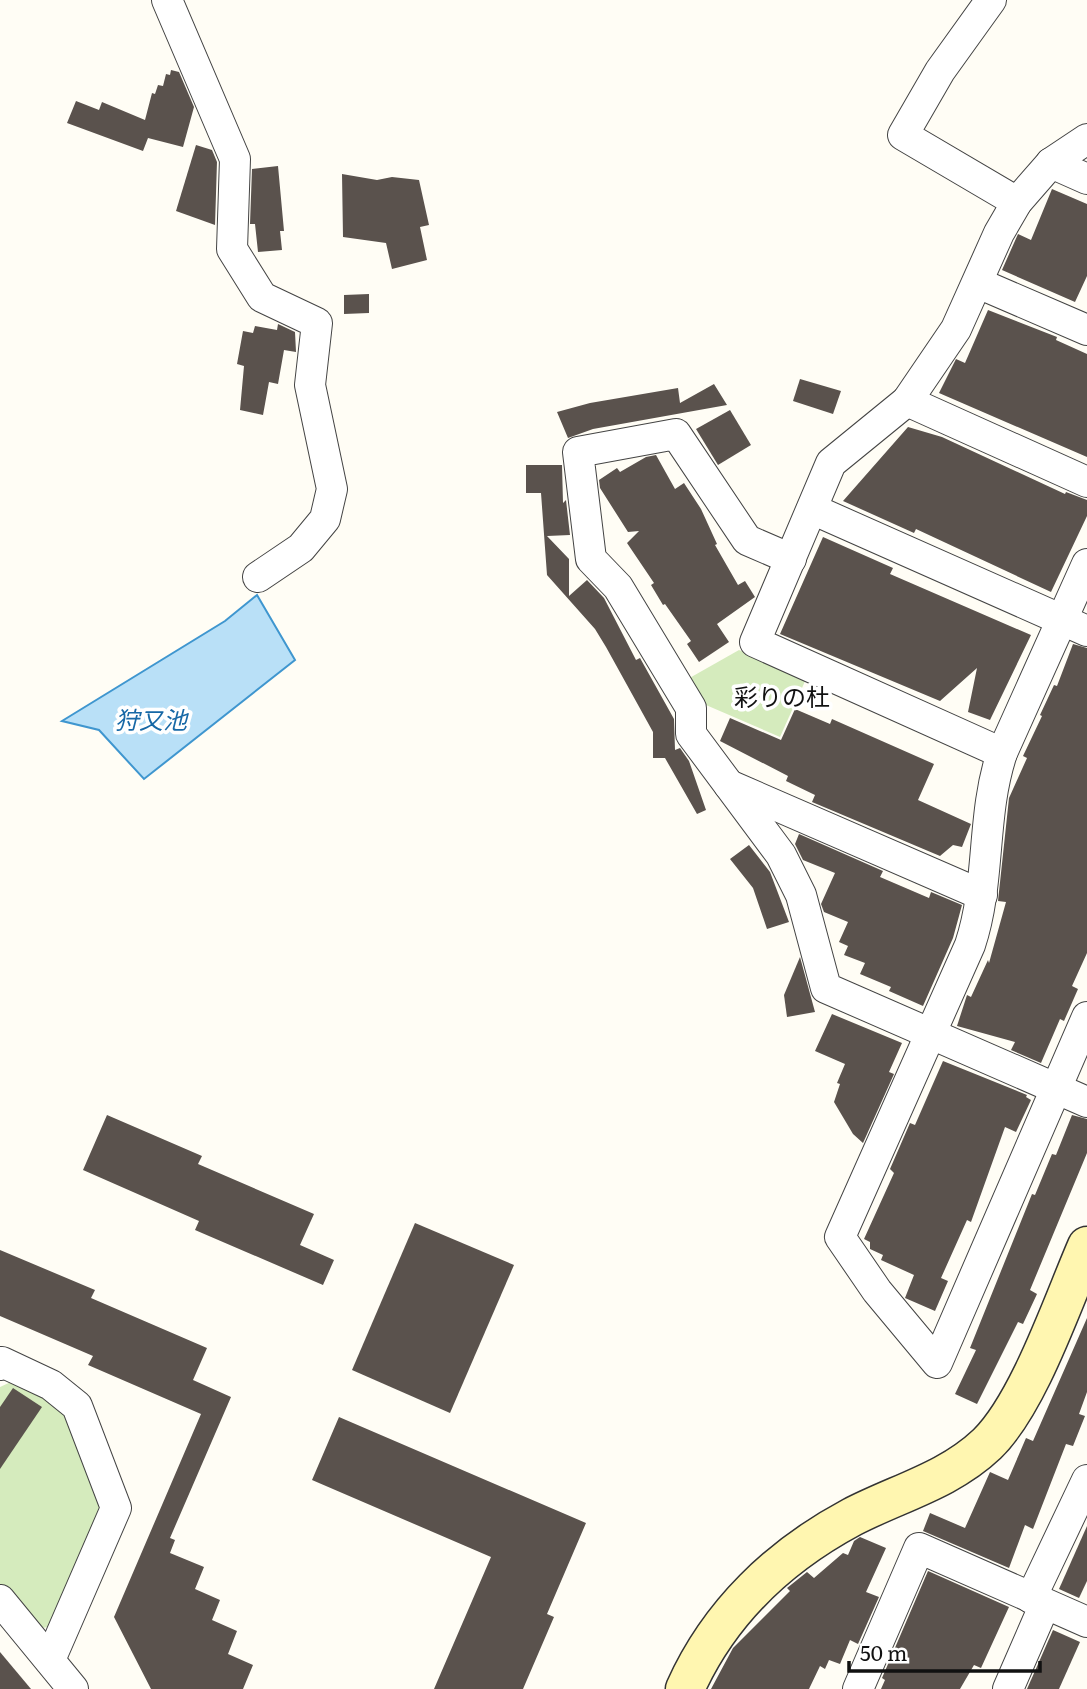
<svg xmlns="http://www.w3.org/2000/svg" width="1087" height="1689" font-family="Literata,'Noto Sans JP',serif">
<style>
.green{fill:#d5ebbd}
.water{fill:#b9e0f7;stroke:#3f96cf;stroke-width:2}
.building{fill:#5a524d}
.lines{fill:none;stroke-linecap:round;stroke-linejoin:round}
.street-casing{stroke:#444;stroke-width:32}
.secondary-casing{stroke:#333;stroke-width:41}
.street{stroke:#fff;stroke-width:30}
.secondary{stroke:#fff6b0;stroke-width:38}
.labels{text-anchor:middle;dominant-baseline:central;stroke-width:7;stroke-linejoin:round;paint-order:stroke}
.neighbourhood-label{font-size:24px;fill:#111;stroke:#fff}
.water-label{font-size:24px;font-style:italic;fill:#1768a6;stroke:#fff}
</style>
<rect width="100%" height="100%" fill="#fffdf5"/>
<g class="green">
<path d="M739,650L806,679L780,737L699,702L686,680Z"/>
<path d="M13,1381C33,1390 54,1398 68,1416C80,1432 101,1495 101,1515L53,1626L37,1629L0,1584V1387Z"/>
</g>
<path class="water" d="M257,595L295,660L144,779L99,730L62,721L225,621Z"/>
<g class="building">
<path d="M171,70L179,72L194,107L183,147L148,138L143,151L67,123L76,101L99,110L102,102L145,120L152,93L155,94L158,85L163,86L166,74L170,75Z"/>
<path d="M196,145L212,150L217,162L215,225L176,211Z"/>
<path d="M278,166L284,231H280L282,250L258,252L255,224H250L252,169Z"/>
<path d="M342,174L377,180L392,177L419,180L429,225L420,227L427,260L392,269L386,243L343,237Z"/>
<path d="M1052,189L1087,204V276L1075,302L1002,270L1018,234L1031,240Z"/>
<path d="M369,294V313L344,314V295Z"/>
<path d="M988,310L1057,337L1056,340L1087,354V457L939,393L956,359L965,363Z"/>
<path d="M278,324L295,332L296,352L284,350L278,384L269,382L263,415L240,410L244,366L237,364L243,331L253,333L255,326L277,330Z"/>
<path d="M800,379L841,391L833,414L793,401Z"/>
<path d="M714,384L727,405L593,429L568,438L557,412L590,403L678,388L680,403Z"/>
<path d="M730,410L751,445L718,465L696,429Z"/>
<path d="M908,427L942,437L1065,494L1066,492L1087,500V516L1051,592L916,529L914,533L843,501Z"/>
<path d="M656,455L675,489L684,483L701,509L717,544L715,545L738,585L745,581L755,597L717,624L729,642L699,662L687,644L691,641L665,604L663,605L651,585L654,583L627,543L639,531L628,532L600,488L599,480L617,468L620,472L646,457Z"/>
<path d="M526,465H562L563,503L566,500L570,535L547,536L569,559V596L587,580L604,598L636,660L640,658L674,719L675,750L680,748L689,761L706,810L697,814L665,758H653V732L606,647L595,629L547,575L541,493H526Z"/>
<path d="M823,537L893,568L890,574L1031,635L990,720L968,712L977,668L940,701L780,634Z"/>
<path d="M1073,644L1087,648V953L1072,986L1078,989L1064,1021L1060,1019L1041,1063L1011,1050L1015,1042L957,1026L967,995L971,997L988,960L989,963L1006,902L998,901L1009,798L1027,758L1023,756L1042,716L1040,715L1054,685L1057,686Z"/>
<path d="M795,709L830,724L832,719L934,764L918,800L971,824L962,847L953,845L940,856L812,802L815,795L786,781L788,776L720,741L730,718L781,740Z"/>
<path d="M799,834L883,871L880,877L929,898L931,892L962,905L953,938L923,1006L889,991L891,987L860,974L865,963L844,955L848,946L839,942L848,922L824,912L821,904L835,873L803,860L795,844Z"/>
<path d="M749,845L770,872L789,922L767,929L753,888L730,859Z"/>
<path d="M800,957L815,1012L787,1017L784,995Z"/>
<path d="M832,1014L902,1043L889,1072L894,1074L863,1143L853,1134L834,1102L840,1084L837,1083L845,1064L815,1051Z"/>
<path d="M943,1061L1027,1095L1026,1097L1031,1100L1016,1132L1005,1127L971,1222L967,1220L941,1278L948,1281L935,1311L905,1298L914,1275L881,1260L883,1255L870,1249V1242L864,1239L894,1173L890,1169L910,1123L915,1125Z"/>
<path d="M107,1115L202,1156L198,1164L314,1214L300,1245L334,1260L323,1285L195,1230L199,1221L83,1170Z"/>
<path d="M1072,1115L1087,1119V1153L1030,1290L1037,1294L1023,1324L1018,1322L977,1404L955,1394L976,1350L970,1348L1032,1194L1035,1195L1052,1154L1056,1155Z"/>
<path d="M415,1223L514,1265L450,1413L352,1370Z"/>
<path d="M0,1250L95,1290L91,1298L207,1348L193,1380L231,1397L170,1538L175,1540L170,1553L204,1567L195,1589L220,1600L212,1620L237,1631L228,1654L253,1665L243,1689H151L114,1617L201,1414L88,1365L93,1356L0,1316Z"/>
<path d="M1087,1318V1392L1079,1414L1085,1416L1073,1446L1066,1444L1033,1529L1025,1525L1009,1568L923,1531L930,1513L965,1528L990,1472L1008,1480L1026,1438L1033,1441Z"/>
<path d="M13,1388L42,1407L0,1469V1407Z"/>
<path d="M339,1417L586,1523L547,1614L554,1617L523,1689H434L491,1557L312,1480Z"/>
<path d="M1087,1526V1581L1079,1598L1059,1589Z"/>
<path d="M860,1537L886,1548L866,1592L879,1597L858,1644L850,1640L840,1664L829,1660L825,1669L820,1666L809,1689H711L733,1648L790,1591L787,1588L807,1572L814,1578L843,1553L848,1555L854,1541Z"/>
<path d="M928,1571L1009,1607L981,1668L974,1665L960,1689H881L885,1680L882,1678Z"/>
<path d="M1053,1630L1080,1642L1059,1689H1027Z"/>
<path d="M0,1652L31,1689H0Z"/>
</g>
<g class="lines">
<g class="street-casing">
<g id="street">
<path d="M167,0L235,159L232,249L262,297L317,323L310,385L332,489L325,519L301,548L258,577"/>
<path d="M991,0L940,71L903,135L1017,202"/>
<path d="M1051,163L1087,179"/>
<path d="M978,283L1087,330"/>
<path d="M907,401L1087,482"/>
<path d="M812,509L1087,631"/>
<path d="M791,559L747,540L676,434L578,452L591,559L618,587L691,708V734L781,855L801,895L826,988L1087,1102"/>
<path d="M1087,564L1002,753C981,816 991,882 970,945L840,1237L877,1291L937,1363L1087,1017"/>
<path d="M1002,753L755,642L831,463L907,401L956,329L999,233L1017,202L1051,163L1087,139"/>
<path d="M729,785L982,895"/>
<path d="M0,1365L2,1362L51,1385L77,1406L116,1508L50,1660"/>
<path d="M1031,1598L1087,1480"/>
<path d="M0,1600L73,1689"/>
<path d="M858,1689L919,1548L1087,1622"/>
<path d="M1008,1689L1045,1604"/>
</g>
</g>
<g class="secondary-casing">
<path id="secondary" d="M685,1689C719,1613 779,1556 852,1517C898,1493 948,1481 987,1444C1029,1403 1063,1301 1087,1246"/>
</g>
<use href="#street" class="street"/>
<use href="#secondary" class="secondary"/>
</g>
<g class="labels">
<g class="neighbourhood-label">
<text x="782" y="695">彩りの杜</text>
</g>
<g class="water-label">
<text x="151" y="718">狩又池</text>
</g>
</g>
<path d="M849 1661v10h191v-10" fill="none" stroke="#111111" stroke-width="3.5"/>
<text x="860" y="1661" font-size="21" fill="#111111" stroke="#ffffff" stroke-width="5" paint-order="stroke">50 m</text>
</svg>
